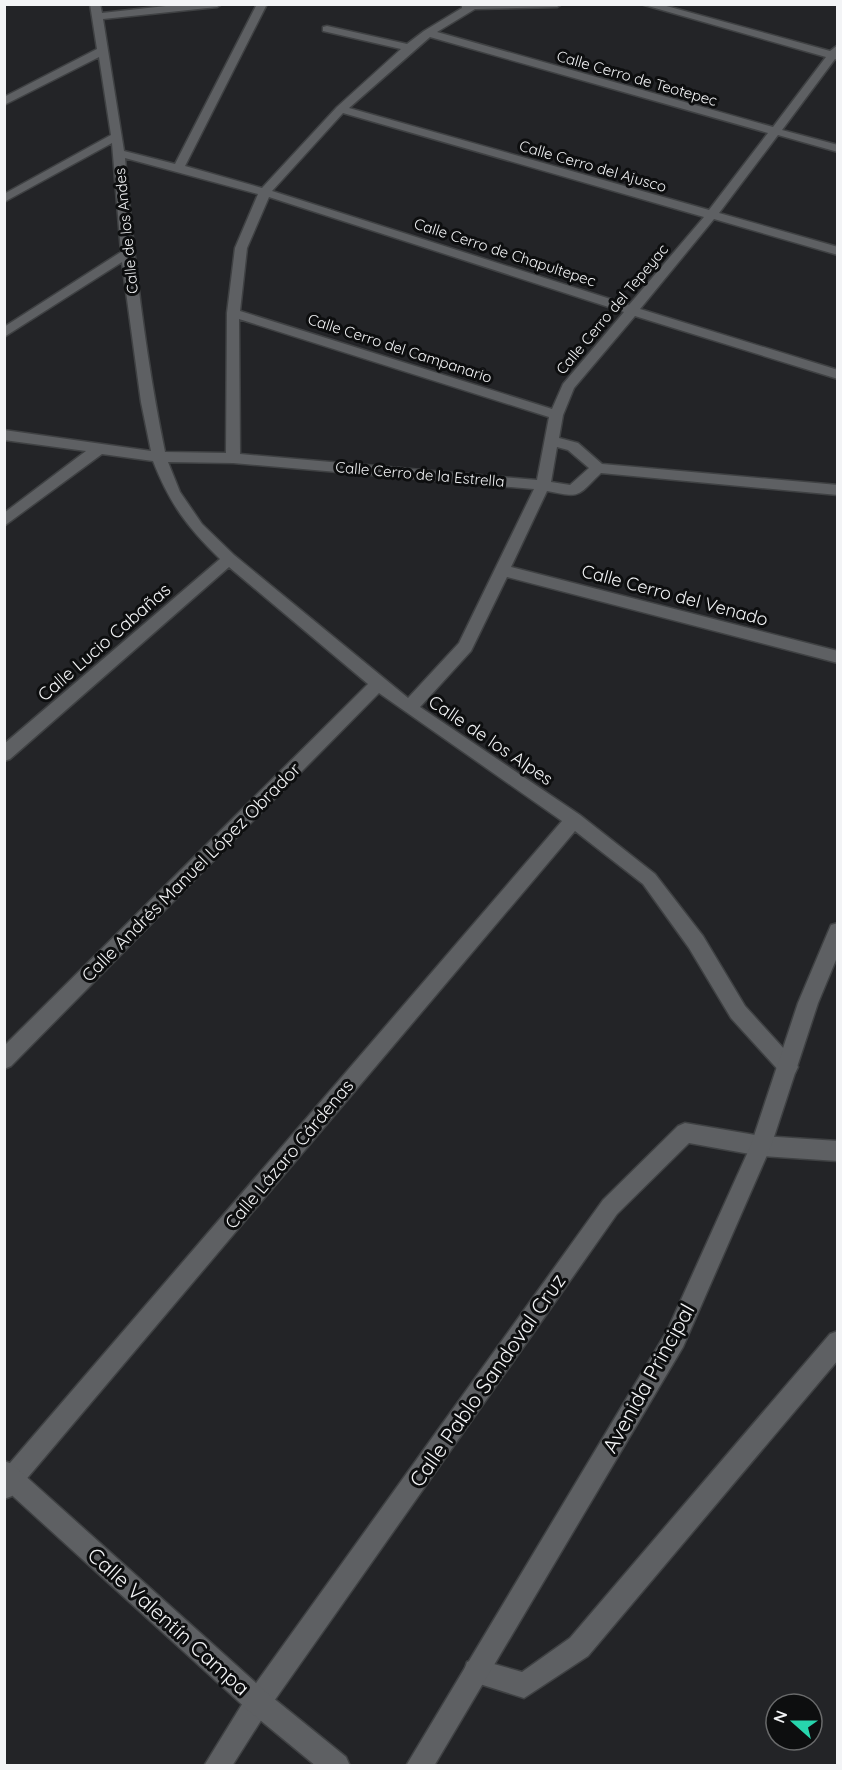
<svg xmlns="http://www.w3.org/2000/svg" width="842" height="1770" font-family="Quicksand,sans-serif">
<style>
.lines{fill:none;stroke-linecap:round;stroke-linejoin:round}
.minor-casing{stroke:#3f4143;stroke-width:3}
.tertiary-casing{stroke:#3f4143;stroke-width:3}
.minor{fill:#5e6063;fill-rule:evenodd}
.tertiary{fill:#5e6063;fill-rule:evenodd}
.labels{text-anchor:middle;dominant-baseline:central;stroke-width:6;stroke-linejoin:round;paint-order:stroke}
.far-street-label{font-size:15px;fill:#f3f4f6;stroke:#0d0e0f}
.street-label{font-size:18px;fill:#f3f4f6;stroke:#0d0e0f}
.near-street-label{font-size:21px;fill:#f3f4f6;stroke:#0d0e0f}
</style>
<rect width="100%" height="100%" fill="#232427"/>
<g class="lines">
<g class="minor-casing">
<g id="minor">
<path d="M90,4H100L102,13L184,4H222L217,7L103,19L124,151L175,164L257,4H267L185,166L262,188L337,107L401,49L323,31V27L327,26L407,44L424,31L462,8V4H562L557,7L475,9L437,32L773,127L826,57L641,4H659L830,51L838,45V60L835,59L782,130L838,145V152L778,135L719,213L838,247V255L714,219L640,309L838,370V379L635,316L574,388L563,415L559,438L578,443L602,464L838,485V495L601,473C576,497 582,498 547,491L511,567L838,651V663L507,577L471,651L420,707L580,815L655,874L703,936L745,1006L795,1061L798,1067L795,1073L788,1076L781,1073L731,1018L689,948L643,884L575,831L12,1496L4,1499V1470L562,821L379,693L11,1066L4,1069V1046L368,684L229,567L10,759L4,761V744L220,559C187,527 170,504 153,461L102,454L4,526V513L86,451L4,440V430L151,451L141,402L122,262L4,337V327L121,252L112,143L4,202V194L111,135L99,57L4,105V97L97,49ZM430,37L768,133L709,210L349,108ZM343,113L704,217L629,305L272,191ZM125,158L258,194L235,248L227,313L226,453L165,452C145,355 134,257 125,158ZM269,197L624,312L563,384L552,409L240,311L247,248ZM239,319L549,417L537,480L240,454ZM557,447L568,450L589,468L570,485L551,482ZM168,462L233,463L534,489L459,643L408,698L234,555L202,524L180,492Z"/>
<path d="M685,1123L761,1136L838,1141V1161L761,1156L689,1143L617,1214L267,1711L232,1766H204L249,1693L603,1200L678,1126Z"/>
<path d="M838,1331V1360L588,1656L524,1698L467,1680L464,1671L467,1662L476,1659L522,1672L570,1638L830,1334Z"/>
</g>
</g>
<g class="tertiary-casing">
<g id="tertiary">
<path d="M838,923V955L818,1003L771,1146L683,1347L434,1766H406L667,1331L751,1145L798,1003L831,925Z"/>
<path d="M4,1461L12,1464L267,1693L346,1757L350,1766H316L249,1711L4,1488Z"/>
</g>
</g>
<use href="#minor" class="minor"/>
<use href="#tertiary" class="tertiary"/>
</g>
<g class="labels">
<g class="far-street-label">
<text transform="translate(637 78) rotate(16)">Calle Cerro de Teotepec</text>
<text transform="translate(593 166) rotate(16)">Calle Cerro del Ajusco</text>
<text transform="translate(126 231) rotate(-96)">Calle de los Andes</text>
<text transform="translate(505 252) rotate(18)">Calle Cerro de Chapultepec</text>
<text transform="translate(612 309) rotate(-50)">Calle Cerro del Tepeyac</text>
<text transform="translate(400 348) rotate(18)">Calle Cerro del Campanario</text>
<text transform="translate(420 474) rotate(5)">Calle Cerro de la Estrella</text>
</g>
<g class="street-label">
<text transform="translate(675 595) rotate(15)">Calle Cerro del Venado</text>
<text transform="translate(104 642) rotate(-41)">Calle Lucio Cabañas</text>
<text transform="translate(491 740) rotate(34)">Calle de los Alpes</text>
<text transform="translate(191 872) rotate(-45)">Calle Andrés Manuel López Obrador</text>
<text transform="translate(289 1154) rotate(-50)">Calle Lázaro Cárdenas</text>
</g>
<g class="near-street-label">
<text transform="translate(648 1378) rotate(-61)">Avenida Principal</text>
<text transform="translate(487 1380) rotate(-55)">Calle Pablo Sandoval Cruz</text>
<text transform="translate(169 1621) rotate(42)">Calle Valentín Campa</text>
</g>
</g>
<rect width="842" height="1770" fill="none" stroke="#f3f4f6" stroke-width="12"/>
<g transform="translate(794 1722) rotate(291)"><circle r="28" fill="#0d0e0f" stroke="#696a6b" stroke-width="1.5"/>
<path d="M0-4.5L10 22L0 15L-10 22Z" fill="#27d5ad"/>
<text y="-9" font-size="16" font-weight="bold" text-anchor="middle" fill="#f3f4f6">N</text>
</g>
</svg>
